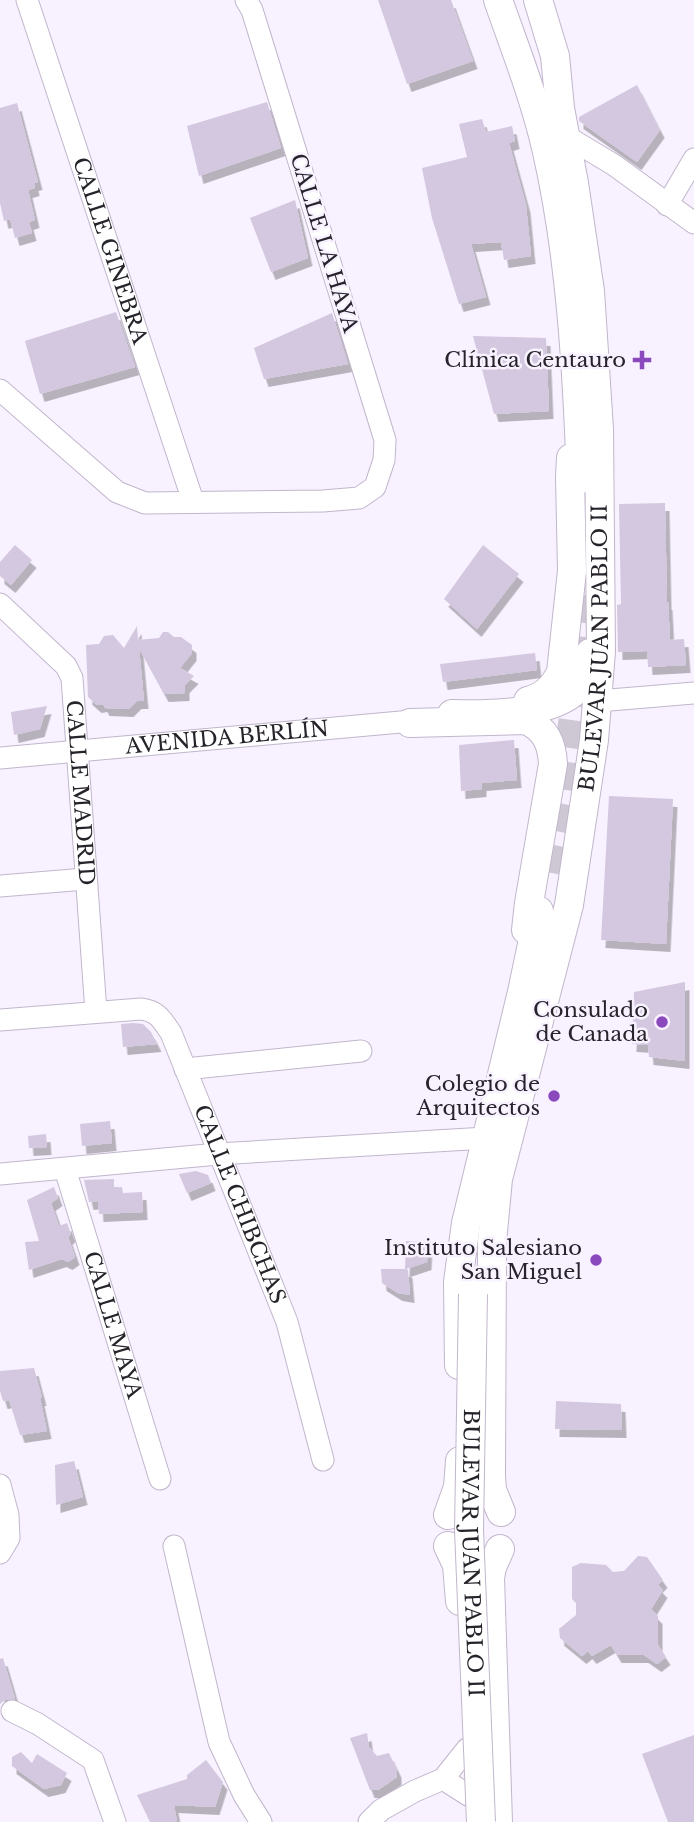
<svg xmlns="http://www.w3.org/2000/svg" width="694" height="1822" font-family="'Libre Baskerville',serif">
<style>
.building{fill:#d3c8df;filter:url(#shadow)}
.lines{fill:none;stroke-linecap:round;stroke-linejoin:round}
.major-tunnel{stroke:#cec8d5;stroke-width:28;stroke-dasharray:28 14;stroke-linecap:butt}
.minor-casing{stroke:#c1b6cc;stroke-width:23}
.major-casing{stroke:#c1b6cc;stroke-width:30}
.minor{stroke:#fff;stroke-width:21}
.major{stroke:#fff;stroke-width:28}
.major-bridge-casing{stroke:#c1b6cc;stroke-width:30;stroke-linecap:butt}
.major-bridge{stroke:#fff;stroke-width:28}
.poi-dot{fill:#8b49be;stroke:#f8f1ff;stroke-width:2.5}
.labels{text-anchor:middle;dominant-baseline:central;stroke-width:5;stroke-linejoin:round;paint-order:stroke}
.street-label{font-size:21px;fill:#27232b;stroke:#f8f1ff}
.poi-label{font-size:21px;fill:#27232b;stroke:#f8f1ff;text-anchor:end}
</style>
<defs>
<filter id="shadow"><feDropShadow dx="4.5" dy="8" stdDeviation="0" flood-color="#0004"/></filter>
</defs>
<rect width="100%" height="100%" fill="#f8f1ff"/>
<g class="building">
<path d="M378,0H451L473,61L407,84Z"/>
<path d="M637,85L660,130L637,162L579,121V117Z"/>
<path d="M267,102L281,148L199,176L187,126Z"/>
<path d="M17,103L38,182L34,183L35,188L28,190L35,220L29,222L32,233L15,238L10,219L4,221L0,203V108Z"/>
<path d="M482,119L486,132L512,126L515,141L509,143L526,205L531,256L504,260L501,242L471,244L486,297L459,304L432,218L422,168L467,157L459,124Z"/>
<path d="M295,200L308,258L271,272L250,218Z"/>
<path d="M116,312L135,367L40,394L25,341Z"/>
<path d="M332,313L348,364L264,379L254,348Z"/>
<path d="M473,336L546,338L549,411L494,414Z"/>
<path d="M665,503L667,602H668L670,640L684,639L686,665L648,667L647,651L618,652L617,605L621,604L619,504Z"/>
<path d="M15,545L32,560L11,585L0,576V562Z"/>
<path d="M483,545L519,574L477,629L444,599Z"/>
<path d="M137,626L138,640L159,638L163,632H168L174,637H181L192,645V653L180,668L194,676L185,685V693L164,694L139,648L144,701H137L129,709L105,708L103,704L97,705L88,697L86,645L99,644L104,636L113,635L124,648Z"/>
<path d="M535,653L537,670L443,682L440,664Z"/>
<path d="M47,706L40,729L14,735L11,712Z"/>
<path d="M514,740L517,780L482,783V789L461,791L459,745Z"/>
<path d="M609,796L673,799L666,944L601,940Z"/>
<path d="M685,982V1061L649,1057L648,1045L632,1044L634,992Z"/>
<path d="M133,1023L143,1024L151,1032L157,1044L123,1047L121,1024Z"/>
<path d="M110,1121L112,1143L82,1146L80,1124Z"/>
<path d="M46,1134L47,1147L29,1148L28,1136Z"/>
<path d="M196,1171L208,1175L211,1183L187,1193L179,1174Z"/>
<path d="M114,1179V1188L122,1187L123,1193L142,1192L143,1212L99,1214L98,1201L89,1202L84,1180Z"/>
<path d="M54,1187L58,1198L51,1203L59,1226L67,1223L71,1234L68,1237L75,1257L68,1262L62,1259L29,1270L25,1242L39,1241L27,1200Z"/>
<path d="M406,1241L428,1242L427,1262L406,1269L408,1270L410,1295L398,1293L382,1283L381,1269H405Z"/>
<path d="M34,1368L42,1398H40L47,1431L20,1435L9,1400L3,1401L0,1391V1371Z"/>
<path d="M556,1401L621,1404L622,1430L555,1429Z"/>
<path d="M74,1461L83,1497L56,1505L55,1465Z"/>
<path d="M638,1556L647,1557L663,1580L658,1585L663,1590L651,1609L658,1616V1645L666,1657L657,1664L644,1655H617L611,1645L592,1656L588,1651L582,1656L560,1638L559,1629L576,1615V1603L572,1599V1567L581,1563L606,1565L613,1572L624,1571Z"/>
<path d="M3,1658L15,1699L5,1700L0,1704V1659Z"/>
<path d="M367,1733L369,1747L377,1756L389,1753L397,1770V1777L378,1790H370L350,1738Z"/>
<path d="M694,1735V1822H668L642,1754Z"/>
<path d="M21,1752L32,1763L37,1754L67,1773L61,1785L44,1789L12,1766V1757Z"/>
<path d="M206,1760L223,1782L215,1807L174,1805L177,1822H150L137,1795L187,1779V1775Z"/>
</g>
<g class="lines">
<path class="major-tunnel" d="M547,872L562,799L579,672L586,596L583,541"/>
<g class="minor-casing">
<g id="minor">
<path id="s1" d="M27,0L193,501"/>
<path d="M566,136L614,165L694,223"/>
<path d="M667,205L694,159"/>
<path d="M0,390L117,492L145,503L323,501L359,498L375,487L384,460L385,440L252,10L246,0"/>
<path id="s2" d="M0,604L66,666L72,678L96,1012"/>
<path d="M598,701L694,693"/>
<path id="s3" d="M0,758L423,720"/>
<path d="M0,886L85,879"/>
<path id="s4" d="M0,1020L141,1009C158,1011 162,1020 171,1033L287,1322L323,1460"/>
<path d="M185,1069L361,1051"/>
<path id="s5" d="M65,1169L160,1479"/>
<path d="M0,1174L218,1154L486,1138"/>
<path d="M0,1485L8,1515L9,1538L0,1553"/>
<path d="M174,1546L219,1742L244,1795L261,1822"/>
<path d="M12,1711L38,1724L93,1760L115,1822"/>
<path d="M443,1779L468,1795"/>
<path d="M369,1822L381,1810L415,1791L443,1779L467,1749"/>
</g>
</g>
<g class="major-casing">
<g id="major">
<path d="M498,0C515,48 536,102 547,152C571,258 577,370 581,479"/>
<path d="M528,701C545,696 554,687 561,672L572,571L570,477L571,458"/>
<path d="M452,714C487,715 552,715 577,689C585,681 589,664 590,653"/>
<path d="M410,723L526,720C546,729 552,744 553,764L529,903L526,930"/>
<path d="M459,1365L458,1282L466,1223L522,992L539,911"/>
<path id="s6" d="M501,1512L492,1490L491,1476L492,1242L498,1179L569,905L594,740L601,651L599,429L590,291L574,183L560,108L555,56L538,0"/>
<path d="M448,1515L458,1487L460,1461"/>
<path d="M448,1546L457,1565L460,1601"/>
<path d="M498,1822L490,1578L492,1567L500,1549"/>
</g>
</g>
<use href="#minor" class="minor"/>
<use href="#major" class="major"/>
<g class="major-bridge-casing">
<g id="major-bridge">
<path id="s7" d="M473,1294L469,1530L481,1822"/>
</g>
</g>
<use href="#major-bridge" class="major-bridge"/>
</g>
<g class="poi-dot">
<path d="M638.5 349.5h7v7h7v7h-7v7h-7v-7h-7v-7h7z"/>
<circle cx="662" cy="1022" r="7"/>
<circle cx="554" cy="1096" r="7"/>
<circle cx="596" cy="1260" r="7"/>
</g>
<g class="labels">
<g class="street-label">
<text transform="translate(324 243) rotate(73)">CALLE LA HAYA</text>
<text stroke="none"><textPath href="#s1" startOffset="264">CALLE GINEBRA</textPath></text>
<text stroke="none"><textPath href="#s6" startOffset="877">BULEVAR JUAN PABLO II</textPath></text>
<text stroke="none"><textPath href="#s3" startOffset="228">AVENIDA BERLÍN</textPath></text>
<text stroke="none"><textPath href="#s2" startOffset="219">CALLE MADRID</textPath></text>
<text stroke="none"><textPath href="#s4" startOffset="366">CALLE CHIBCHAS</textPath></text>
<text stroke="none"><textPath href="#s5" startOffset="163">CALLE MAYA</textPath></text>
<text stroke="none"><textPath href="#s7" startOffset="259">BULEVAR JUAN PABLO II</textPath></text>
</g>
<g class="poi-label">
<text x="626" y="360">Clínica Centauro</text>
<text x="648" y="1010">Consulado<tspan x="648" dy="24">de Canada</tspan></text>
<text x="540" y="1084">Colegio de<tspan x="540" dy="24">Arquitectos</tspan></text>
<text x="582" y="1248">Instituto Salesiano<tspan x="582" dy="24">San Miguel</tspan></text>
</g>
</g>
</svg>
